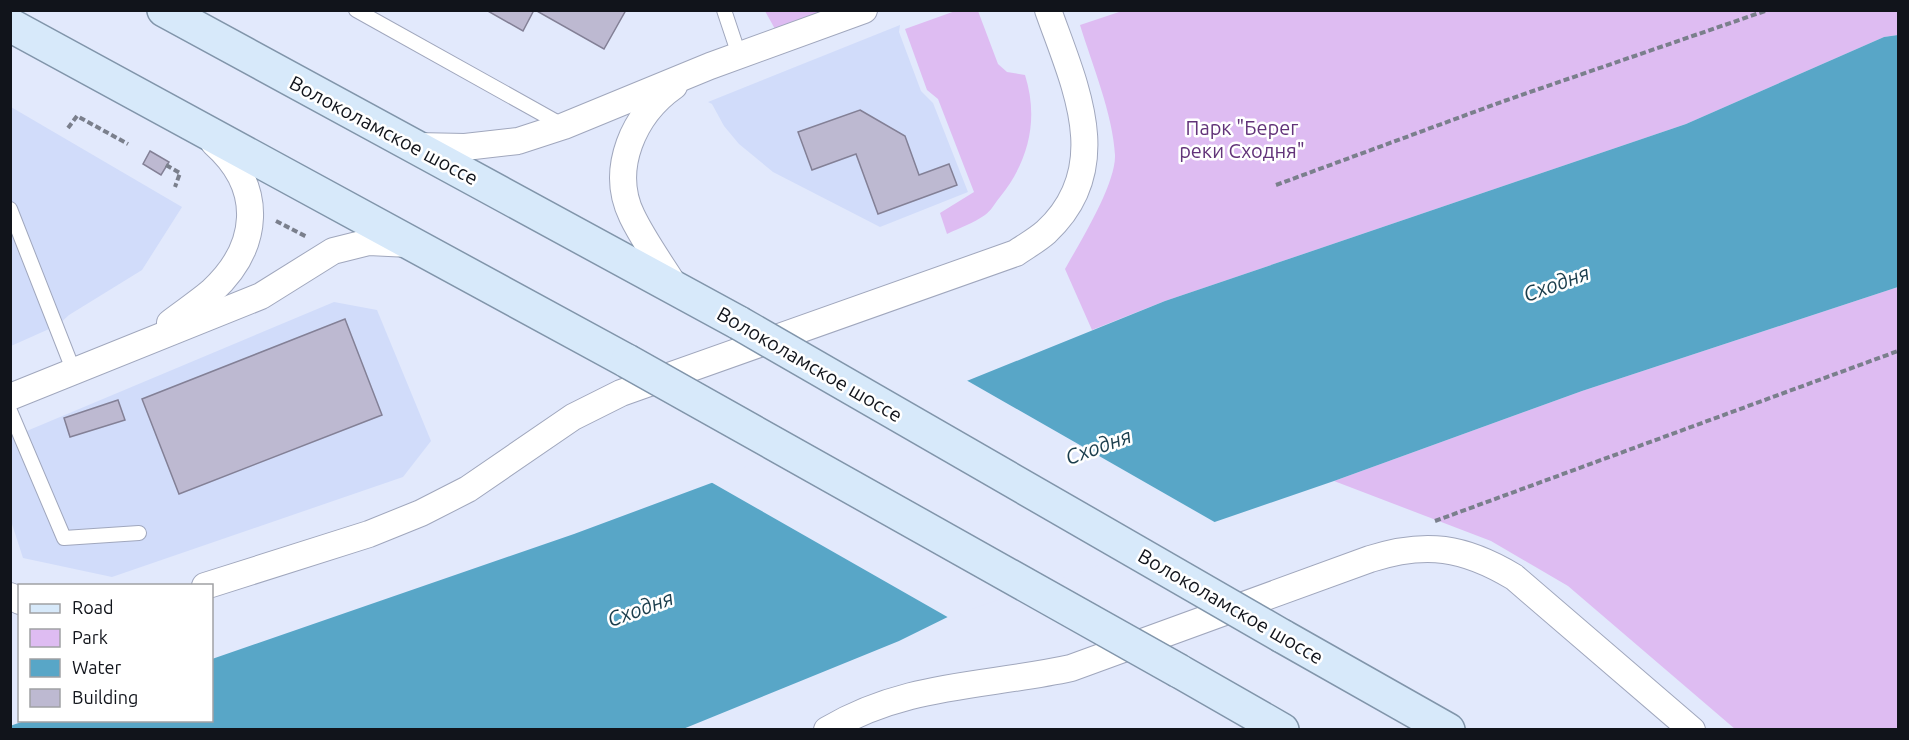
<svg xmlns="http://www.w3.org/2000/svg" width="1909" height="740" font-family="Ubuntu,sans-serif">
<style>
.built{fill:#d1dcfa}
.green{fill:#debcf2}
.water{fill:#58a6c7}
.pier{fill:#e2e9fc}
.building{fill:#bdb9d1;stroke:#838096;stroke-width:1.5}
.lines{fill:none;stroke-linecap:round;stroke-linejoin:round}
.lane-casing{stroke:#a0a7bd;stroke-width:16}
.street-casing{stroke:#a0a7bd;stroke-width:28}
.primary-casing{stroke:#8195aa;stroke-width:36}
.path{stroke:#7a7f8c;stroke-width:4;stroke-dasharray:6 3;stroke-linecap:butt}
.lane{stroke:#fff;stroke-width:14}
.street{stroke:#fff;stroke-width:26}
.primary{stroke:#d7e9fa;stroke-width:33}
.primary-bridge-casing{stroke:#8195aa;stroke-width:36;stroke-linecap:butt}
.primary-bridge{stroke:#d7e9fa;stroke-width:33}
.labels{text-anchor:middle;dominant-baseline:central;stroke-width:5;stroke-linejoin:round;paint-order:stroke}
.park-label{font-size:20px;fill:#623379;stroke:#fff}
.street-label{font-size:20px;fill:#11141b;stroke:#fff}
.water-label{font-size:21px;font-style:italic;fill:#1b3e4d;stroke:#fff}
</style>
<rect width="100%" height="100%" fill="#e2e9fc"/>
<g class="built">
<path d="M900,25L899,32L921,91L933,103L968,192L880,227L773,172L739,144L724,126L712,104L708,102Z"/>
<path d="M11,107L182,207L142,270L69,315L58,325L11,346Z"/>
<path d="M334,302L377,310L431,441L403,477L112,577L23,558L11,521L10,438Z"/>
</g>
<g class="green">
<path d="M824,10L775,29L765,11Z"/>
<path d="M958,10L978,11L998,64L1007,72L1025,75C1039,119 1029,161 1000,197C995,203 991,211 985,215C974,223 959,228 947,234L940,213L974,192L938,99L927,90L905,29Z"/>
<path d="M1122,11H1898V35L1884,37L1686,124L1165,301L1092,330L1065,269C1080,242 1116,184 1115,155C1113,115 1092,64 1080,25Z"/>
<path d="M1898,287V729H1735L1568,586L1491,541L1334,481L1582,391Z"/>
</g>
<path class="water" d="M1898,35V287L1582,391L1334,481L970,606L899,641L683,729L11,730L10,726L27,720H212V659L574,534L749,469L1165,301L1686,124L1884,37Z"/>
<path class="pier" d="M966,380L1218,524L972,609L951,619L709,481Z"/>
<g class="building">
<path d="M486,10H534L523,31Z"/>
<path d="M535,10H626L604,49Z"/>
<path d="M860,110L905,136L919,175L949,164L957,185L878,214L856,154L812,170L798,132Z"/>
<path d="M150,151L169,162L161,175L143,164Z"/>
<path d="M345,319L382,415L179,494L142,399Z"/>
<path d="M118,400L125,420L70,437L64,418Z"/>
</g>
<g class="lines">
<g class="lane-casing">
<g id="lane">
<path d="M356,10L564,126"/>
<path d="M724,10L739,55"/>
<path d="M10,209L74,372"/>
<path d="M10,411L64,538L139,533"/>
</g>
</g>
<g class="street-casing">
<g id="street">
<path d="M674,86C634,114 609,169 632,216C644,241 661,264 676,288"/>
<path d="M417,146L465,147L518,141L564,126L710,66L864,10"/>
<path d="M170,323C183,313 198,303 211,292C260,247 265,188 214,143"/>
<path d="M10,397L261,296L333,251L369,242L409,244"/>
<path d="M205,586L369,534L421,513L468,489L573,417L621,393L1016,253C1026,246 1037,240 1046,232C1116,167 1074,84 1048,10"/>
<path d="M10,596L20,601"/>
<path d="M827,730C906,683 984,687 1071,668L1370,559C1426,541 1464,547 1514,577L1692,730"/>
</g>
</g>
<g class="primary-casing">
<g id="primary">
<path d="M164,10L739,323"/>
<path d="M10,25L627,361"/>
<path d="M1282,636L1448,730"/>
<path d="M1179,671L1282,730"/>
</g>
</g>
<g class="path">
<path d="M68,128L77,116L128,144"/>
<path d="M166,165L180,173L175,187"/>
<path d="M1276,185L1504,101L1768,10"/>
<path d="M276,221L307,237"/>
<path d="M1435,521L1898,351"/>
</g>
<use href="#lane" class="lane"/>
<use href="#street" class="street"/>
<use href="#primary" class="primary"/>
<g class="primary-bridge-casing">
<g id="primary-bridge">
<path d="M739,323L1282,636"/>
<path d="M627,361L1179,671"/>
</g>
</g>
<use href="#primary-bridge" class="primary-bridge"/>
</g>
<g class="labels">
<g class="park-label">
<text x="1242" y="127">Парк "Берег<tspan x="1242" dy="23">реки Сходня"</tspan></text>
</g>
<g class="street-label">
<text transform="translate(384 130) rotate(28)">Волоколамское шоссе</text>
<text transform="translate(810 364) rotate(30)">Волоколамское шоссе</text>
<text transform="translate(1231 606) rotate(30)">Волоколамское шоссе</text>
</g>
<g class="water-label">
<text transform="translate(1556 283) rotate(-20)">Сходня</text>
<text transform="translate(1098 446) rotate(-20)">Сходня</text>
<text transform="translate(640 608) rotate(-20)">Сходня</text>
</g>
</g>
<rect width="1909" height="740" fill="none" stroke="#11141b" stroke-width="24"/>
<rect x="18" y="584" width="195" height="138" fill="#ffffff" stroke="#a0a1a4" stroke-width="1.5"/>
<rect x="30" y="604" width="30" height="9" fill="#d7e9fa" stroke="#a0a1a4" stroke-width="1.5"/>
<text x="72" y="614" font-size="18" fill="#11141b">Road</text>
<rect x="30" y="629" width="30" height="18" fill="#debcf2" stroke="#a0a1a4" stroke-width="1.5"/>
<text x="72" y="644" font-size="18" fill="#11141b">Park</text>
<rect x="30" y="659" width="30" height="18" fill="#58a6c7" stroke="#a0a1a4" stroke-width="1.5"/>
<text x="72" y="674" font-size="18" fill="#11141b">Water</text>
<rect x="30" y="689" width="30" height="18" fill="#bdb9d1" stroke="#a0a1a4" stroke-width="1.5"/>
<text x="72" y="704" font-size="18" fill="#11141b">Building</text>
</svg>
